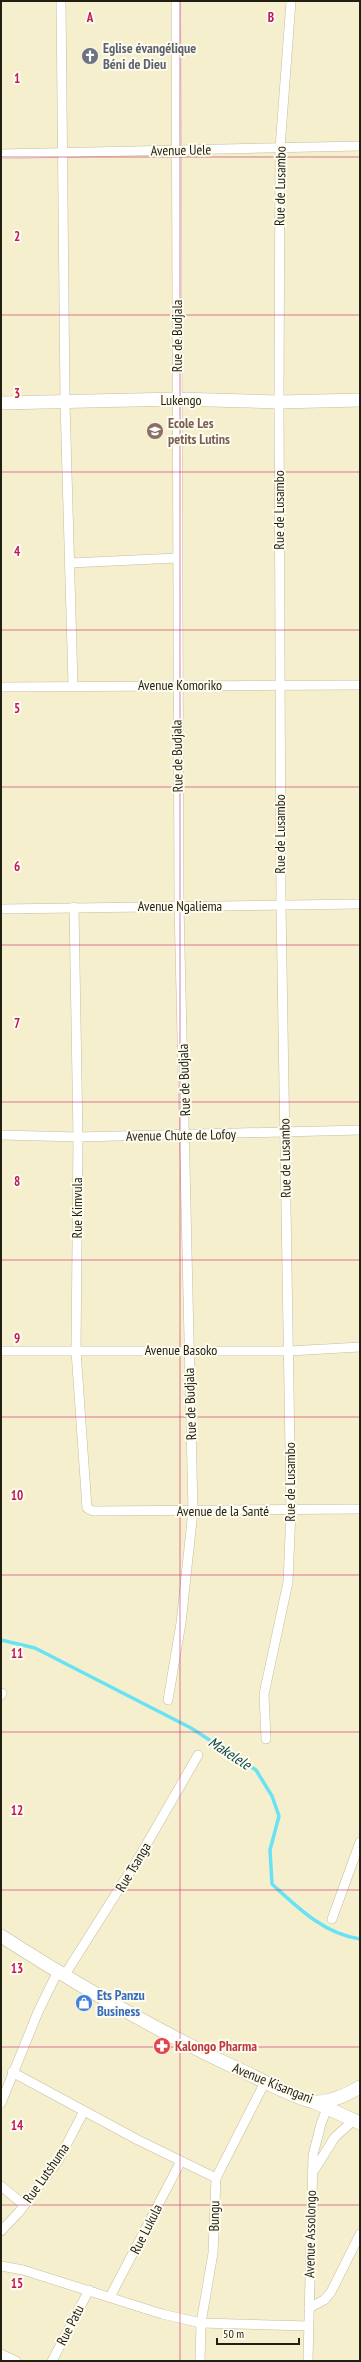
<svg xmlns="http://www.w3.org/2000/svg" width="361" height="2362" font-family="'PT Sans Narrow',sans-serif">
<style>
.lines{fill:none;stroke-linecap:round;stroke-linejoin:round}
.stream{stroke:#69e3f4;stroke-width:3.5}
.street-casing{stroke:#c4be9e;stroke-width:10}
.secondary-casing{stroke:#c4be9e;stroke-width:14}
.street{stroke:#fff;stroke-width:9}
.secondary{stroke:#fff;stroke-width:13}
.grid{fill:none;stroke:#c2185b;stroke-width:1;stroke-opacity:0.55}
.labels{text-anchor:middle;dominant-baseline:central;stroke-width:4;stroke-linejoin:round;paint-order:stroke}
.worship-label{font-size:14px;font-weight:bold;fill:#5b616d;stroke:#fefcee;text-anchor:start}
.street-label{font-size:14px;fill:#211e12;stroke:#fefcee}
.education-label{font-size:14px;font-weight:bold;fill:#785e54;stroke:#fefcee;text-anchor:start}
.shop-label{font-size:14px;font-weight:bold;fill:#366cbe;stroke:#fefcee;text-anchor:start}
.health-label{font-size:14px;font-weight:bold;fill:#be3a42;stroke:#fefcee;text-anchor:start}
.water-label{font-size:15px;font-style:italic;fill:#0c454c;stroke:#fefcee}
.grid-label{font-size:13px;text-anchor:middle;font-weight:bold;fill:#c2185b;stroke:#fefcee;stroke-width:4;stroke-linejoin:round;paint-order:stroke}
</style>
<rect width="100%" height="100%" fill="#f5efce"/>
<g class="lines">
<path class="stream" d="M1,1640L35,1648L191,1728L256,1770L272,1796L279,1816L270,1850L272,1884C297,1907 324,1934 360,1939"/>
<g class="street-casing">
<g id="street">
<path d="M61,1L65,402L73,685"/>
<path d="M1,154L360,146"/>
<path d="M70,563L177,558"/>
<path d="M1,687L360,685"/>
<path d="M74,907L78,1137L76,1351L87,1508L93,1511L360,1509"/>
<path d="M1,909L360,904"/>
<path d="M1,1135L78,1137L360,1130"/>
<path d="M1,1351H289L360,1347"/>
<path d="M1,1695L2,1693"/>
<path d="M168,1700L181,1623L193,1511L179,905L176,1"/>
<path d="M266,1739L264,1694L288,1582L291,1510L281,906L279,402L280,148L291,1"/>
<path d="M332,1919L360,1842"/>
<path d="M64,1976L138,1859L198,1755"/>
<path d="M12,2072L138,2140L216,2178"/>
<path d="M1,2103L38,2012L57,1973"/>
<path d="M313,2172L335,2137L354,2120"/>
<path d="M1,2186L24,2205"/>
<path d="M1,2231L19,2212L58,2161L84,2111"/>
<path d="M1,2266L23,2270L162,2314L201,2323L308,2326"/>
<path d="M110,2297L181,2161"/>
<path d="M309,2308L324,2300L331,2292L360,2234"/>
<path d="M1,2354L16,2361"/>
<path d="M52,2361L89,2290"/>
<path d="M200,2361L201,2323L213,2253L216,2178L265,2082"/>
<path d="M308,2361L313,2155L321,2124L327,2108"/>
</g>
</g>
<g class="secondary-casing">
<g id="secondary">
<path d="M1,403L177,399L279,402L360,400"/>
<path d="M1,1936C82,1988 166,2036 253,2076C267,2083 300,2100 314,2102C330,2103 346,2095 360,2087"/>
<path d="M314,2102L360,2123"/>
</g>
</g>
<use href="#street" class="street"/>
<use href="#secondary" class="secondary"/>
</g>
<path class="grid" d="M180,1V2361M1,157H360M1,315H360M1,472H360M1,630H360M1,787H360M1,945H360M1,1102H360M1,1260H360M1,1417H360M1,1575H360M1,1732H360M1,1890H360M1,2047H360M1,2205H360"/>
<defs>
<g id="church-disc" transform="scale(0.9)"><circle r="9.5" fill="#6b7280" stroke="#fefcee"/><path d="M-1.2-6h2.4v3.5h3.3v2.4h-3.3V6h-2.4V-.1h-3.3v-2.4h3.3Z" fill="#fff"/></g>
<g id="school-disc" transform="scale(0.9)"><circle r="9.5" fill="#8d6e63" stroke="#fefcee"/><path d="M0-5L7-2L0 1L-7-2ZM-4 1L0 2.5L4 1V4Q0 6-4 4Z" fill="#fff"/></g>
<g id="shop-disc" transform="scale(0.9)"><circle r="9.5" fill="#3f7fe0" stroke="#fefcee"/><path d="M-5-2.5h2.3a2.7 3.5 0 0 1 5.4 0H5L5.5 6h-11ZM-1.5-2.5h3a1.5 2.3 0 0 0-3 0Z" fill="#fff"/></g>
<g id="pharmacy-disc" transform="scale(0.9)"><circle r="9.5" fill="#e0444e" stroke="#fefcee"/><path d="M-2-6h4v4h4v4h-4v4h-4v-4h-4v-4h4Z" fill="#fff"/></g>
</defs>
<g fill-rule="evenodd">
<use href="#church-disc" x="90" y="56"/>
<use href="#school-disc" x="155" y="431"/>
<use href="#shop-disc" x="84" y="2003"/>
<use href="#pharmacy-disc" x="162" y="2046"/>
</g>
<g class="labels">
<g class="worship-label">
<text x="103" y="48">Eglise évangélique<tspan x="103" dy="16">Béni de Dieu</tspan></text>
</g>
<g class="street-label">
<text transform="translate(181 150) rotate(-1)">Avenue Uele</text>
<text transform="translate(280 186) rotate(-89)">Rue de Lusambo</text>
<text transform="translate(177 336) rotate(-90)">Rue de Budjala</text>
<text x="181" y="400">Lukengo</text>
<text transform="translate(279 510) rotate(-90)">Rue de Lusambo</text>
<text x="180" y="685">Avenue Komoriko</text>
<text transform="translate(177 756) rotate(-91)">Rue de Budjala</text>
<text transform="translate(280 834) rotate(-90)">Rue de Lusambo</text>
<text x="180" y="906">Avenue Ngaliema</text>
<text transform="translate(184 1080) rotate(-92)">Rue de Budjala</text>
<text transform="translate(181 1135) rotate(-1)">Avenue Chute de Lofoy</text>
<text transform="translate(285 1158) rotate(-91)">Rue de Lusambo</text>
<text transform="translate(77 1208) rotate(-90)">Rue Kimvula</text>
<text x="181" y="1350">Avenue Basoko</text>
<text transform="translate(190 1404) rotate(-92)">Rue de Budjala</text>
<text transform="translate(290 1482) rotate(-90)">Rue de Lusambo</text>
<text x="223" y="1511">Avenue de la Santé</text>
<text transform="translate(133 1867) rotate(-59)">Rue Tsanga</text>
<text transform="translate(273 2083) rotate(22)">Avenue Kisangani</text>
<text transform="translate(46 2173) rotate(-55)">Rue Lutshuma</text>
<text transform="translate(214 2216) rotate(-89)">Bungu</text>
<text transform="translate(146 2229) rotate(-63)">Rue Lukula</text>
<text transform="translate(310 2234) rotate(-89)">Avenue Assolongo</text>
<text transform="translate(70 2325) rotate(-63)">Rue Patu</text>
</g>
<g class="education-label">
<text x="168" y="423">Ecole Les<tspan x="168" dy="16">petits Lutins</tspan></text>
</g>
<g class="shop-label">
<text x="97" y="1995">Ets Panzu<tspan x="97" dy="16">Business</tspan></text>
</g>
<g class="health-label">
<text x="175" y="2046">Kalongo Pharma</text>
</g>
<g class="water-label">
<text transform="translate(230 1753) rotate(33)">Makelele</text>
</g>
</g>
<g class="grid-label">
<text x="90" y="22">A</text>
<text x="271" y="22">B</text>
<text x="17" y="83">1</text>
<text x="17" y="241">2</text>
<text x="17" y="398">3</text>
<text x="17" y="556">4</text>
<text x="17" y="713">5</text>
<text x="17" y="871">6</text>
<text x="17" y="1028">7</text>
<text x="17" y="1186">8</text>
<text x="17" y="1343">9</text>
<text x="17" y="1500">10</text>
<text x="17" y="1658">11</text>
<text x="17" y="1815">12</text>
<text x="17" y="1973">13</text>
<text x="17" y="2130">14</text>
<text x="17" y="2288">15</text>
</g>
<rect width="361" height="2362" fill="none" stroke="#211e12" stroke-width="4"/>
<path d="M217 2338v6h82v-6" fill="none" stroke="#211e12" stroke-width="2"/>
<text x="223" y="2338" font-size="12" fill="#211e12" stroke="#fefcee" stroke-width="3" paint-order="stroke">50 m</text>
</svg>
